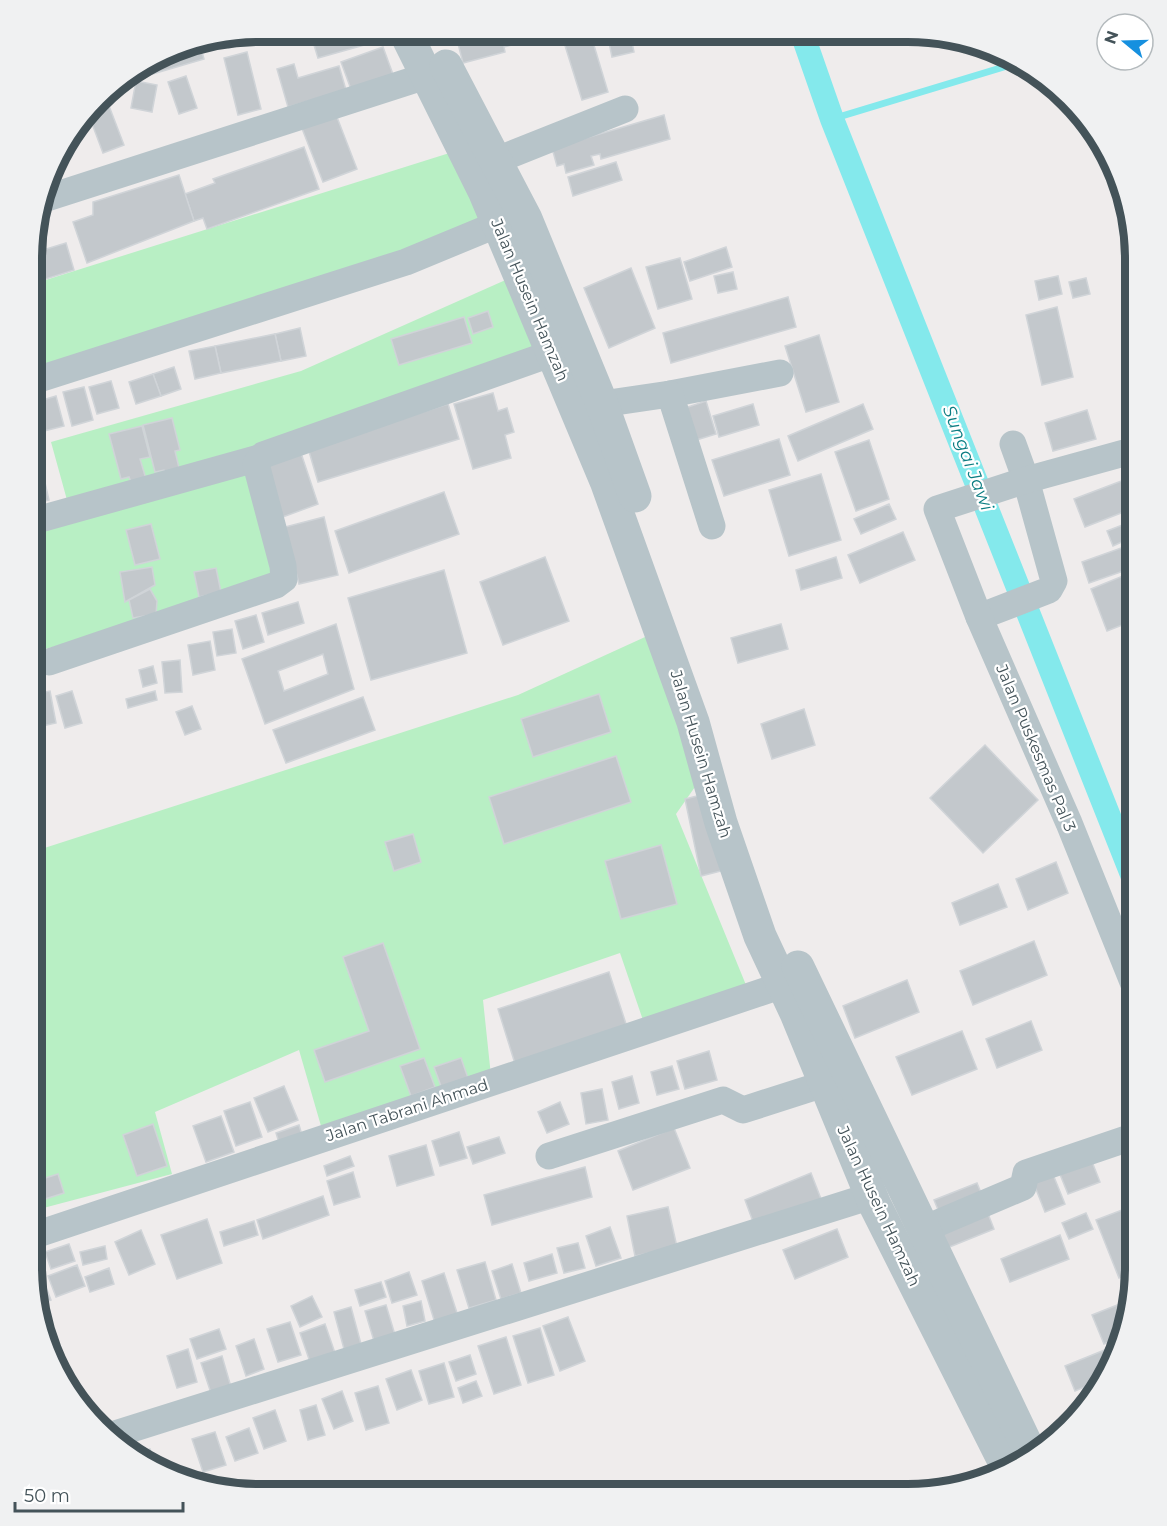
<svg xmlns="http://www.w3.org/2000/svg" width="1167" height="1526" font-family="Montserrat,sans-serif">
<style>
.green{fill:#b8efc4}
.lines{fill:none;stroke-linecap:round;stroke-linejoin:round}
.stream{stroke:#84e9ec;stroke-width:7}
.canal{stroke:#84e9ec;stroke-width:24}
.building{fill:#c3c8cc;stroke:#d0d4d8;stroke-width:1.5;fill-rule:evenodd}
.minor{stroke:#b7c4c9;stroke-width:27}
.tertiary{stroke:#b7c4c9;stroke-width:33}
.labels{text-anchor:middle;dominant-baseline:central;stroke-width:4.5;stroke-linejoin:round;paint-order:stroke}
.street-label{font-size:16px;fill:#445359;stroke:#fff}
.water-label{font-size:18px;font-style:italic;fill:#0c7d82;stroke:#fff}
.rim{fill:none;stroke:#445359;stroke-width:8}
</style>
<rect width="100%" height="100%" fill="#efecec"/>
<g class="green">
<path d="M459,150L497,229L33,369V284Z"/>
<path d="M539,265L572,344L250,456L276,585L198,610L33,652V511L67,500L51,442L301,371Z"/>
<path d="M656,632L697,784L676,814L746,985L645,1026L620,953L483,1000L491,1076L321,1126L299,1050L155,1112L172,1174L32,1211V852L518,695Z"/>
</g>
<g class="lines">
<path class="stream" d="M832,119L1017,63"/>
<path class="canal" d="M802,33L832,119L1135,882"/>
</g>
<g class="building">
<path d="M259,32H280L229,48L225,37Z"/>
<path d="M310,32H365L368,44L318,58Z"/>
<path d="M455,32H550L551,35L504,47L505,52L463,63Z"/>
<path d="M574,32H590L608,92L582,100L562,36Z"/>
<path d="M607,33H630L634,52L612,57Z"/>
<path d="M199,41L204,59L115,85L185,44Z"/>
<path d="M383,47L394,77L352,92L341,62Z"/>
<path d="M247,52L261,109L238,115L224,58Z"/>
<path d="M294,64L298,78L339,66L346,90L288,107L277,69Z"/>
<path d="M186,76L197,108L179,114L168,82Z"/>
<path d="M136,81L157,85L152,112L131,108Z"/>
<path d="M106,98L124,145L103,153L88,113L99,101Z"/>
<path d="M335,112L357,169L323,182L301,126Z"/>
<path d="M664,115L670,139L601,159L600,154L591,156L594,165L566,173L564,164L557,166L552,148Z"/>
<path d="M304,147L319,189L207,229L203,218L194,221L185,194L215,183L213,179Z"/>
<path d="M616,162L622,180L573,196L568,177Z"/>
<path d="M179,175L194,221L87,263L73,222L93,215V202Z"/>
<path d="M66,243L74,270L33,283V253Z"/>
<path d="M726,247L732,267L690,281L684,262Z"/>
<path d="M680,258L692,299L658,309L646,267Z"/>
<path d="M631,268L655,328L609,348L584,288Z"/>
<path d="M733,272L737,289L718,293L714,276Z"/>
<path d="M1058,276L1062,294L1039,300L1035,281Z"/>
<path d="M1086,278L1090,294L1073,298L1069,282Z"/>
<path d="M788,297L796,327L671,363L663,333Z"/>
<path d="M1057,307L1073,377L1042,385L1026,315Z"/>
<path d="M488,311L493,327L473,334L468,318Z"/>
<path d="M464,317L472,343L399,365L391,339Z"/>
<path d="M300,328L306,356L281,361L275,334Z"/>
<path d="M275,334L281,361L221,373L215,346Z"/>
<path d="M819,335L839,402L806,412L785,346Z"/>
<path d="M215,346L221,373L195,379L189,351Z"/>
<path d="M174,367L181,389L161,396L153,374Z"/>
<path d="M153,374L161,396L136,404L129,382Z"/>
<path d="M111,381L119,408L97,414L89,387Z"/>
<path d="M84,387L93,420L72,426L63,392Z"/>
<path d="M493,393L498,411L507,408L514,432L505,435L511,458L473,469L454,404Z"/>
<path d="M56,396L64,426L44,431L36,402Z"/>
<path d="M706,401L716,434L693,441L682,409Z"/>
<path d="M448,404L459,439L318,482L308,448Z"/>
<path d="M753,404L759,425L719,437L713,416Z"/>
<path d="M863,404L873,429L798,461L788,436Z"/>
<path d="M1087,410L1096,439L1053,451L1045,423Z"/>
<path d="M172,418L180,450L175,451L180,472L166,475L164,470L155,472L143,425Z"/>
<path d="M142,426L150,457L140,459L146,479L131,482L129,477L121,479L109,434Z"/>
<path d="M779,439L790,475L724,496L712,460Z"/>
<path d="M869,440L889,499L856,511L835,452Z"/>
<path d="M300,450L318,504L280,518L262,464Z"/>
<path d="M39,457L49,500L33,504V459Z"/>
<path d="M821,474L841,540L789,556L769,490Z"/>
<path d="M1124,480L1134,508L1085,527L1074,499Z"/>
<path d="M444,492L459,534L349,573L335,531Z"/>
<path d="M889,504L896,519L861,534L854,519Z"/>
<path d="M324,517L338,575L299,584L285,527Z"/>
<path d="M1135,520V536L1113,546L1107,531Z"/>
<path d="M151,524L160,559L135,565L126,530Z"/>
<path d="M903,532L915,560L860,583L848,555Z"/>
<path d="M1135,543V567L1089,583L1082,562Z"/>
<path d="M545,557L569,621L503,645L480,582Z"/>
<path d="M836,557L842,578L801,590L796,570Z"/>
<path d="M152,567L155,585L125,602L120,572Z"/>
<path d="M216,568L221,592L199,597L194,572Z"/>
<path d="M444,570L467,653L371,680L348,598Z"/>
<path d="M1135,571V620L1107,631L1091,589Z"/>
<path d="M150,589L157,601L156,614L133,618L129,600Z"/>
<path d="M298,602L304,623L268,635L262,613Z"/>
<path d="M256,615L264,642L243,649L235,621Z"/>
<path d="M336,624L354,689L265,724L242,659ZM323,654L328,674L284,691L278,671Z"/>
<path d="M781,624L788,649L738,663L731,638Z"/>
<path d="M232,629L236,653L217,656L213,632Z"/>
<path d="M210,641L215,670L193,675L188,645Z"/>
<path d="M180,660L182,692L165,693L162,662Z"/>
<path d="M153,666L157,683L143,687L139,670Z"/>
<path d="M50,691L56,723L33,728V694Z"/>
<path d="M72,691L82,723L65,728L56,696Z"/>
<path d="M155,691L157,700L128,708L126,699Z"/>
<path d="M599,694L611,732L533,757L521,719Z"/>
<path d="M363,697L375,730L286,763L273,730Z"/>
<path d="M192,706L201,729L185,735L176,712Z"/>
<path d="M804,709L815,745L772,759L761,724Z"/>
<path d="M985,745L1038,800L983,853L930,798Z"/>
<path d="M616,756L631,802L504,844L489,797Z"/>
<path d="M705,794L721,871L701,876L685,799Z"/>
<path d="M413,834L421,862L394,871L385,842Z"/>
<path d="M661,845L677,904L621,919L605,861Z"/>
<path d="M1056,862L1068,893L1028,910L1016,879Z"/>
<path d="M998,884L1007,907L960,925L952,903Z"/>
<path d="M1034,941L1047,975L973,1005L960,971Z"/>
<path d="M383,943L420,1049L325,1082L314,1050L369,1031L343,957Z"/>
<path d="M609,972L629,1033L517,1070L498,1009Z"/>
<path d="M907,980L919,1012L855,1038L843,1006Z"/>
<path d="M1031,1021L1042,1050L997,1068L986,1039Z"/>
<path d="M962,1031L977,1069L912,1095L896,1057Z"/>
<path d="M709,1051L717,1080L685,1089L677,1061Z"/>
<path d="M424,1058L435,1087L411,1096L400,1066Z"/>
<path d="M461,1058L469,1081L442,1089L434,1067Z"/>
<path d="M672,1066L679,1089L657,1095L651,1072Z"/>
<path d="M632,1076L639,1103L619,1109L612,1082Z"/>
<path d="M284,1086L298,1120L268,1132L254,1098Z"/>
<path d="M602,1089L608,1120L586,1124L581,1093Z"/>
<path d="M250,1102L262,1137L236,1146L224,1111Z"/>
<path d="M560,1102L569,1124L547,1133L538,1112Z"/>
<path d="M221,1116L234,1152L206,1162L193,1126Z"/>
<path d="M153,1124L167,1166L137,1176L123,1135Z"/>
<path d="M299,1125L304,1142L281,1149L276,1133Z"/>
<path d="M674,1128L690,1168L633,1190L618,1151Z"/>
<path d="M459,1132L467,1158L440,1166L432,1141Z"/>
<path d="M499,1137L505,1153L473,1164L467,1147Z"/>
<path d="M426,1145L434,1175L397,1186L389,1156Z"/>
<path d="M350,1156L354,1166L327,1176L324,1166Z"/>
<path d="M1091,1159L1100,1182L1068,1194L1059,1172Z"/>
<path d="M585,1167L592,1197L492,1225L484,1195Z"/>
<path d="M1050,1167L1065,1204L1045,1212L1030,1174Z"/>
<path d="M353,1172L360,1197L334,1205L327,1181Z"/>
<path d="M811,1173L823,1204L756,1230L745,1200Z"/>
<path d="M58,1174L64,1193L45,1199L39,1180Z"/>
<path d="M977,1183L984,1200L941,1217L934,1200Z"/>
<path d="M323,1196L329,1215L263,1239L257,1220Z"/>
<path d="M1135,1205V1271L1119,1278L1096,1220Z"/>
<path d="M985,1206L994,1229L947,1248L938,1225Z"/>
<path d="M668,1207L677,1247L635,1256L627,1216Z"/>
<path d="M1086,1213L1093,1229L1069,1239L1062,1223Z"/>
<path d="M207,1219L222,1263L177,1279L161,1235Z"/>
<path d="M254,1221L258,1235L224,1246L220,1232Z"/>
<path d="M610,1227L621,1258L596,1266L586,1236Z"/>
<path d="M837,1229L848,1257L795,1279L783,1250Z"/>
<path d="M141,1230L155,1264L129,1275L115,1242Z"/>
<path d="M1060,1235L1069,1259L1010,1282L1001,1259Z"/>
<path d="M578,1243L585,1268L564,1273L557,1248Z"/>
<path d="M69,1244L75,1261L51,1269L45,1252Z"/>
<path d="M105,1246L107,1259L83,1265L80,1252Z"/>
<path d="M552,1254L557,1273L529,1281L524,1263Z"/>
<path d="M35,1258L51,1300L40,1304L32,1268V1260Z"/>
<path d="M485,1262L496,1300L469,1308L457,1270Z"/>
<path d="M512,1264L521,1293L501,1299L492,1271Z"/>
<path d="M77,1265L85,1286L56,1297L48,1276Z"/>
<path d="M109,1268L114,1284L90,1292L85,1277Z"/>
<path d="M409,1272L417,1295L392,1303L385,1281Z"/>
<path d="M444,1273L458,1316L435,1323L422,1281Z"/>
<path d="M381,1282L386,1297L360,1306L355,1290Z"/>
<path d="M312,1296L322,1317L300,1327L291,1306Z"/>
<path d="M1130,1300L1124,1335L1104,1344L1092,1315Z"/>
<path d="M421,1301L425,1321L407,1326L403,1306Z"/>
<path d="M386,1305L395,1335L374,1341L365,1311Z"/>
<path d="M351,1307L361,1344L344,1349L334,1312Z"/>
<path d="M568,1317L585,1361L560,1371L543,1326Z"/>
<path d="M290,1322L301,1355L278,1362L267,1329Z"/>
<path d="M325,1324L335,1353L310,1362L300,1333Z"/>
<path d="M540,1328L554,1375L528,1383L513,1336Z"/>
<path d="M219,1329L226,1349L197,1359L190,1339Z"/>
<path d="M506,1337L521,1385L494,1394L478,1346Z"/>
<path d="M254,1339L264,1369L246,1376L236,1346Z"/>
<path d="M1122,1343L1104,1379L1075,1391L1065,1366Z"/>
<path d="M188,1349L197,1382L177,1388L167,1356Z"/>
<path d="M470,1355L476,1374L456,1381L449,1362Z"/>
<path d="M222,1356L231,1387L211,1393L201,1363Z"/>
<path d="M444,1363L454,1397L429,1404L419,1371Z"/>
<path d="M411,1370L422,1400L397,1410L386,1379Z"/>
<path d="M476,1381L482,1396L463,1403L458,1388Z"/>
<path d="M77,1386L88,1418L69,1389Z"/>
<path d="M378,1386L389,1423L366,1430L355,1393Z"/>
<path d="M342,1391L353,1421L334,1429L322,1399Z"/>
<path d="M316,1405L325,1435L308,1440L300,1410Z"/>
<path d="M275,1410L286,1441L264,1449L253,1418Z"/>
<path d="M1073,1421L1058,1438L1056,1440L1052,1429Z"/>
<path d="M249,1428L258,1453L235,1461L226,1437Z"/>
<path d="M215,1432L226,1465L203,1472L192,1439Z"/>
<path d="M150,1449L156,1465L131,1455Z"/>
</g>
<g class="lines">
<g class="minor">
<path d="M497,160L625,109"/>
<path d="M44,199L426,76"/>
<path d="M33,381L406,262L498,224"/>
<path d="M670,394L780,373"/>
<path d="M602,404L670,394L712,526"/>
<path d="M33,521L259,458"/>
<path d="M979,617L1049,590L1054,581L1026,480L1013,444"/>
<path d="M49,662L276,585L284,579L283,566L256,464L263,455L553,353"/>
<path d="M1135,987L1069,823L979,617L937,509L1026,480L1135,450"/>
<path d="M549,1156L723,1100L743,1110L824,1084"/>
<path d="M924,1229L1023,1187L1026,1173L1135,1136"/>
<path d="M32,1236L783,985"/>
<path d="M109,1436L871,1196"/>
</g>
<g class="tertiary">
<path d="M405,32L485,193L606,481L693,722L721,823L760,936L796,1013L875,1205L1009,1471"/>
<path d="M446,66L526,219L602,404L635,496"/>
<path d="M798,967L1032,1456"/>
</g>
</g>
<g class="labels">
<g class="street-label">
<text transform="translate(530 300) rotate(67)">Jalan Husein Hamzah</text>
<text transform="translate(1036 748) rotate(67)">Jalan Puskesmas Pal 3</text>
<text transform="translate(701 754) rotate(73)">Jalan Husein Hamzah</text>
<text transform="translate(407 1110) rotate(-18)">Jalan Tabrani Ahmad</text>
<text transform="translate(879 1206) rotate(65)">Jalan Husein Hamzah</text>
</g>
<g class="water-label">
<text transform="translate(968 458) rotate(69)">Sungai Jawi</text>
</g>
</g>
<path d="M0 0H1167V1526H0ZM259 42H908A217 217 0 0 1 1125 259V1267A217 217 0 0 1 908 1484H259A217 217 0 0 1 42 1267V259A217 217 0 0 1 259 42Z" fill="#f0f1f2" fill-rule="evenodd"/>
<path class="rim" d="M259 42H908A217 217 0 0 1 1125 259V1267A217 217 0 0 1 908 1484H259A217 217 0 0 1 42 1267V259A217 217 0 0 1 259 42Z"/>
<g transform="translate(1125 42) rotate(289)"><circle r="28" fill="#ffffff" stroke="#b4babd" stroke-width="1.5"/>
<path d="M0-4.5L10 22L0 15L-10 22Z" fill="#1690df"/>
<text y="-9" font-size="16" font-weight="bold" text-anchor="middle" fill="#445359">N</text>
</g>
<path d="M15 1502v9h168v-9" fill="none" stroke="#445359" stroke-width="3"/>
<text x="24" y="1502" font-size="18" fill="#445359" stroke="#ffffff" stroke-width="4.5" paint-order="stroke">50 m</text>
</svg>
